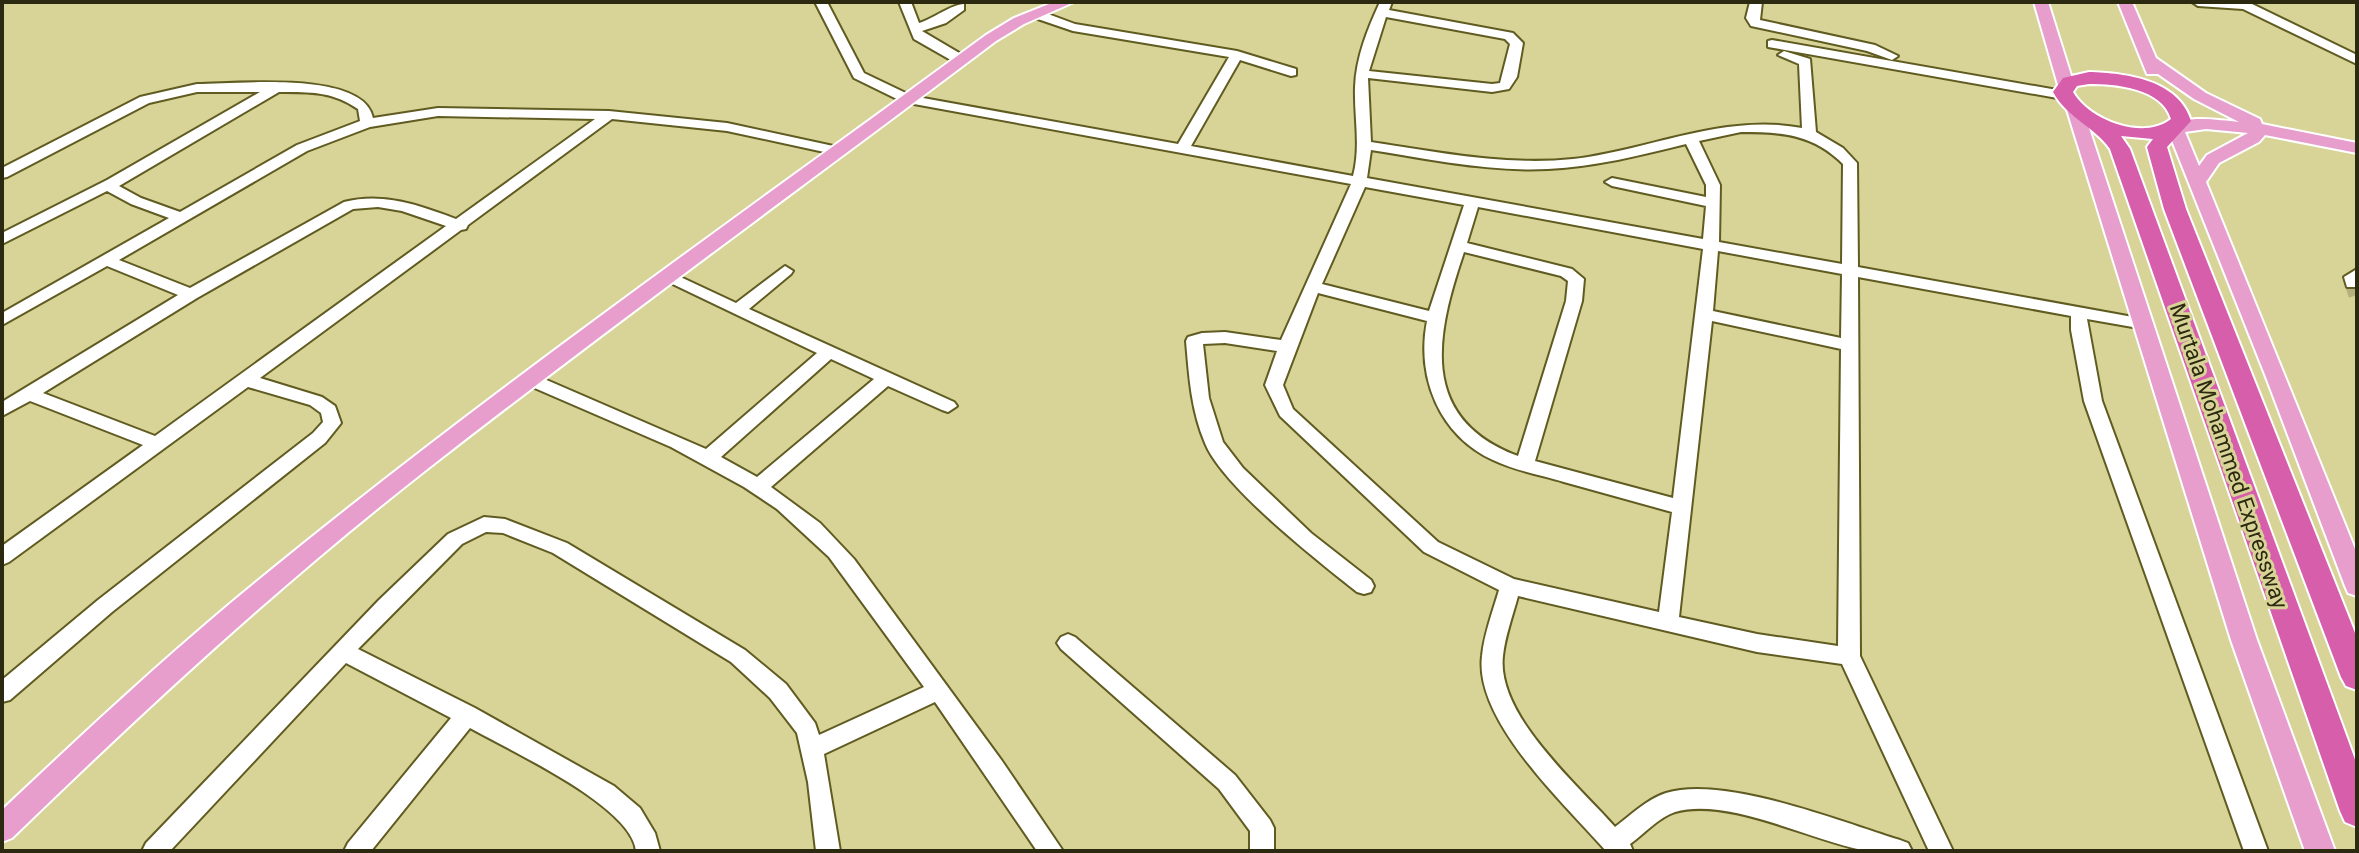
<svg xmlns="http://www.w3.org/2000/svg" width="2359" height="853" font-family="Roboto,sans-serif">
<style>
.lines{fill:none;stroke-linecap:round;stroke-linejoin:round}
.minor-tunnel{stroke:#b5b17c;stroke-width:17;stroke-dasharray:17 8;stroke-linecap:butt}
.minor-casing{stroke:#605b20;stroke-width:4}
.major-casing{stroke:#fff;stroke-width:4}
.highway-casing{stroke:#fff;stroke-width:4}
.minor{fill:#fff;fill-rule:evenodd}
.major{fill:#e79ecd;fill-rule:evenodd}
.highway{fill:#d75eab;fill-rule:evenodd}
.labels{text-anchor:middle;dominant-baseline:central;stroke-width:6;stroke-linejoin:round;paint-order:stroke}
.street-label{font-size:22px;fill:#2b2910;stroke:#d8d397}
</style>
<rect width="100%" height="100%" fill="#d8d397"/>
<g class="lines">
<path class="minor-tunnel" d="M2353,283L2357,295"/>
<g class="minor-casing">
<g id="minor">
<path d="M815,2H827L864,73L912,96L1178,144L1229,57L1073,31L1032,17V11H1040L1075,24L1237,51L1296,69V75L1291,76L1240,60L1191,146L1353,176C1361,146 1354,117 1355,87C1356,57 1368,28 1380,2H1392L1389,10L1513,33L1523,43L1517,77L1509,89L1492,92L1368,78L1371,142C1438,152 1505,166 1573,159C1650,150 1724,113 1802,128L1799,64L1778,55L1784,51L1810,59L1816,132L1843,148L1857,163L1858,267L2144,319L2152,324L2144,329L2087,319L2102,401L2268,851H2244L2084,401L2071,330V316L1858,277L1860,656L1953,851H1929L1842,664L1757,652L1518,596C1513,615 1505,636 1503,656C1496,715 1578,785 1615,827C1631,815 1647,799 1666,793C1724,775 1841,822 1900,840L1908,843L1912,851C1896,851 1878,853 1862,850C1811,840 1727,797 1675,812C1659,817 1644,834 1630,844L1633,851H1606C1565,804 1474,721 1482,656C1484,634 1493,611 1499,590L1424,552L1280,416L1265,385L1277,351L1225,343L1203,344L1209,398L1223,442L1243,468L1311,533L1371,580L1374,586L1371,592L1364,594L1357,592C1318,561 1222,486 1205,443C1191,410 1189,376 1186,341L1188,337L1202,333L1225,332L1281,340L1351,184L903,102L854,78ZM1386,17L1505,39L1510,44L1500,83L1492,84L1369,71ZM1741,132C1781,132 1813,134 1843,164L1842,264L1719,242L1720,185L1699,141ZM1686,144L1706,185V197L1612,178L1605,182L1612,186L1706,206L1703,239L1367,178L1371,150C1429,159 1488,172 1548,169C1595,167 1641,155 1686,144ZM1365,187L1464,205L1429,311L1322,284ZM1478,207L1703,249L1673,498L1535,461L1582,301L1584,279L1572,269L1467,243ZM1718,251L1842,274L1841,338L1713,311ZM1464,252L1561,276L1568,281L1566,301L1518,456C1416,418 1437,332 1464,252ZM1318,293L1427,321C1416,377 1439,435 1493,460C1516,471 1541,475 1564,482C1600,492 1636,502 1672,512L1659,612L1514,579L1438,542L1293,409L1283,385ZM1712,321L1841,349L1838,646L1757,634L1679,617Z"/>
<path d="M899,2H911L919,23C933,19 952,4 964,4V10L946,23L922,31L966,57V63H956L914,39Z"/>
<path d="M1750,2H1762L1760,20L1875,45L1898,56L1892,60L1867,51L1751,26L1746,18Z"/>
<path d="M2192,2H2248L2357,55V64L2243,9L2198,6Z"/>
<path d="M1772,40L2063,91L2070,95L2063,99L1768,47V41Z"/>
<path d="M197,84C236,84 364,70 373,118L438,108L609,111L727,123L838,147L845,151L838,155L727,131L612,119L468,225L466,229L461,230L260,378L322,397L335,406L341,423L325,443L112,612L10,700L2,702V680L98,600L313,433L323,422L321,413L310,405L248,387L9,562L2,565V546L143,445L30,401L2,416V402L178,295L107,266L2,325V313L169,218L131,204L107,191L2,244V233L107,180L260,92H197L149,103L7,177L2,178V168L140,97ZM279,92C309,92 332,91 358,109L360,121L297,145L180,212L141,198L119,186ZM438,116L595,119L456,219C419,205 383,192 344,202L190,288L119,260L307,151L370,127ZM378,207L402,211L446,226L155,436L43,393L197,298L353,209Z"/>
<path d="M785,266L793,271L791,274L749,309L954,402L957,406L948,412L942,410L888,386L771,487L820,523L854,559L1002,761L1063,851H1037L935,702L824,754L840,851H816L808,782L797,733L770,698L731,662L553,553L503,533L486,532L462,544L358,649L475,708L614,786L640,808L655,833L660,851H636C632,806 509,750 470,728L371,851H344L348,843L451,718L346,663L170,851H142L146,843L379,600L448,534L484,517L505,519L567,543L745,650L786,684L815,723L819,735L924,687L829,557L777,509L744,487L671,447L523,383L520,379L529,373L535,375L706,449L817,353L660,278L662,274H674L736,303ZM831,359L874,379L757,477L721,457Z"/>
<path d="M2357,269V287H2347L2344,277Z"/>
<path d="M1068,634L1075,637L1235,775L1270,820L1274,828V851H1250V831L1219,789L1061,649L1057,643L1061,637Z"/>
</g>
</g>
<g class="major-casing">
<g id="major">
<path d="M1054,2H1074L1024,24L996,41C805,185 610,326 421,474C277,587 143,711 12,838L2,842V810C85,732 167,655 255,583C490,390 741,215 986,35L1014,18Z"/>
<path d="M2034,2H2048L2074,85L2072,88H2060L2058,85Z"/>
<path d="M2118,2H2132L2156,58L2206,93L2260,119L2262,124L2357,143V153L2265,135L2259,142L2219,163L2206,182L2357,554V596L2348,593L2345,586L2266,377L2167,128C2183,114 2218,120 2239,122L2194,99L2158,74H2147ZM2206,129L2248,133L2207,155L2199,166L2185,132Z"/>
<path d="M2075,105L2083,110L2257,640L2335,851H2305L2231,640L2067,110Z"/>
</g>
</g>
<g class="highway-casing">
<path id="highway" d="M2089,72C2126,73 2179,80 2191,121L2167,147L2186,209L2357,638V690L2346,686L2341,677L2164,209L2147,147L2153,139L2121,136L2130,149L2357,765V827L2345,822L2340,811L2110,149C2094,126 2068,119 2053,92L2063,78ZM2089,84C2116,84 2162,88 2171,119C2143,141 2089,120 2073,92L2077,86Z"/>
</g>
<use href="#minor" class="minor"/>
<use href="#major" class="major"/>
<use href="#highway" class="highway"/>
</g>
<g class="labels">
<g class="street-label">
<text transform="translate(2229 456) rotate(71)">Murtala Mohammed Expressway</text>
</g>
</g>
<rect width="2359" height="853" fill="none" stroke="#2b2910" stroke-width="8"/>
</svg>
